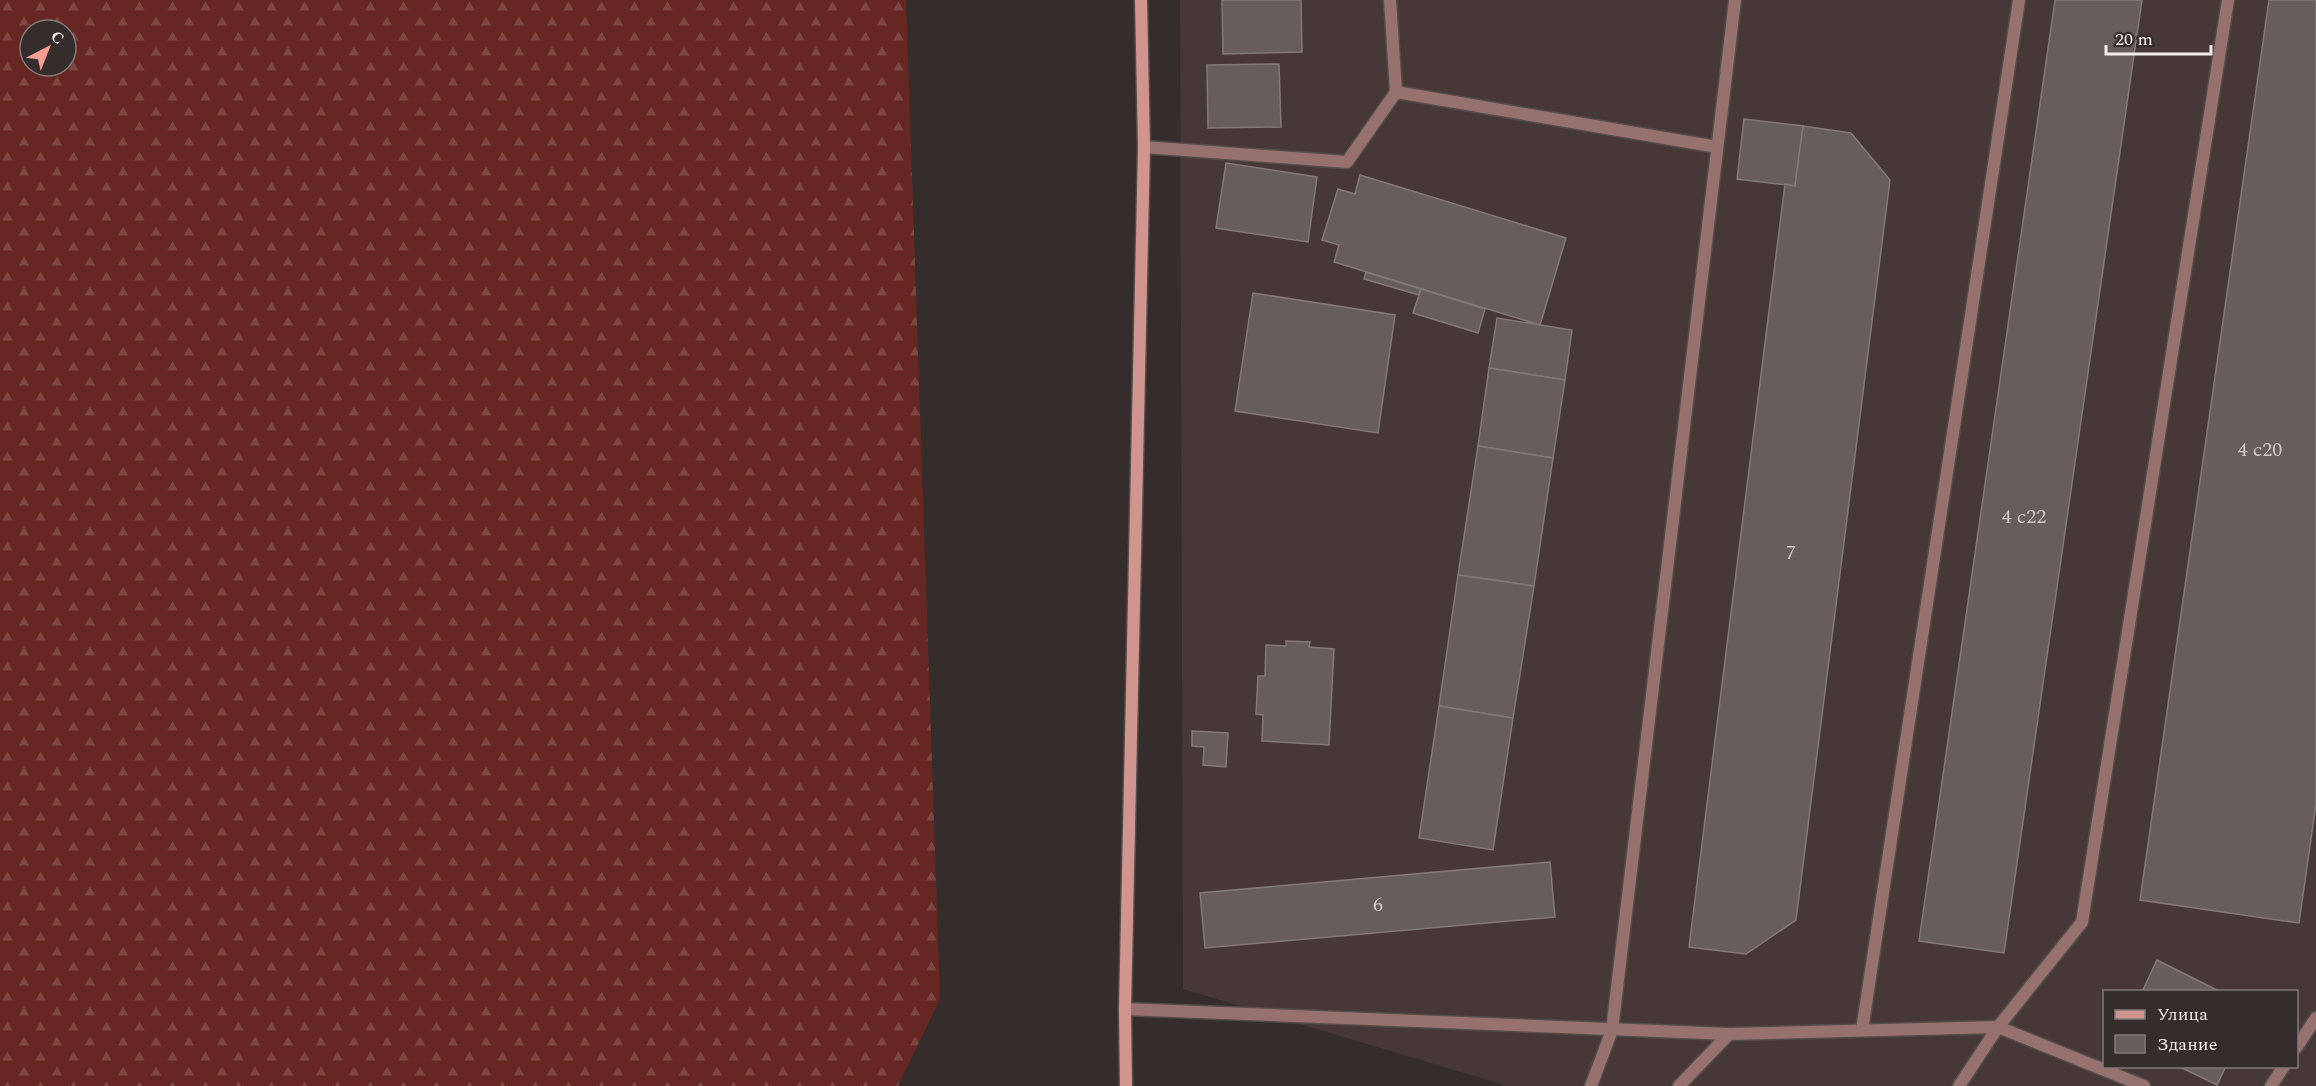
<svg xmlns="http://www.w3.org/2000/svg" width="2316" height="1086" font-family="Spectral,serif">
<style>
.built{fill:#463836;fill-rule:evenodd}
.forest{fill:url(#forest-firs);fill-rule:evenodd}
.building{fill:#665d5c;stroke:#827978;stroke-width:1.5}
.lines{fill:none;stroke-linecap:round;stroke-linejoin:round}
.lane-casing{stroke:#534c4b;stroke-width:15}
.secondary-casing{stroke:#534c4b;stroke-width:15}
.lane{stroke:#97716d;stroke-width:12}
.secondary{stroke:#d1958f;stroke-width:12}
.labels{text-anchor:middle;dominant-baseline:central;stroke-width:5;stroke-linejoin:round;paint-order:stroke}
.number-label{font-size:20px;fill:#cfc9c8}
</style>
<defs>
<pattern id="forest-firs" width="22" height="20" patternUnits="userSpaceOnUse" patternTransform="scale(1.5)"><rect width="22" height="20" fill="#662622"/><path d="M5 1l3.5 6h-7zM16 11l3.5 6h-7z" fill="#7c4642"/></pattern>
</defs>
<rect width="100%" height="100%" fill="#352d2c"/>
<path class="built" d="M1180,0H2316V1086H1502L1501,1084L1183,989ZM2104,992H2296V1066H2104Z"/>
<path class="forest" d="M0,0H906L940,999L898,1086H0ZM30,30H66V66H30Z"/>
<g class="building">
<path d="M1222,0H1301L1302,52L1223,54Z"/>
<path d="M2055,0H2142L2004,953L1919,941Z"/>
<path d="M2269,0H2316V804L2299,923L2140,900Z"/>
<path d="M1279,64L1281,127L1208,128L1207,65Z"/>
<path d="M1744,119L1803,126L1795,186L1737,179Z"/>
<path d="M1803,126L1851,133L1890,180L1796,920L1746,954L1689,947L1785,184L1795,186Z"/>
<path d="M1226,163L1317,177L1308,242L1216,228Z"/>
<path d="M1360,175L1566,238L1540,325L1334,262L1339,245L1322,240L1338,189L1355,194Z"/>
<path d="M1366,272L1421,289L1419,295L1364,279Z"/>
<path d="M1421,289L1485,309L1478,333L1413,313Z"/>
<path d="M1253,293L1395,315L1378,433L1235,411Z"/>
<path d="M1497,318L1572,330L1565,380L1489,368Z"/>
<path d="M1489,368L1565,380L1553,458L1478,446Z"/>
<path d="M1478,446L1553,458L1534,586L1458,575Z"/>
<path d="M1458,575L1534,586L1513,718L1439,706Z"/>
<path d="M1286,641L1310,642L1309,647L1334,649L1329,745L1262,741L1263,715L1256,714L1258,676H1265L1266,645L1286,646Z"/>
<path d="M1439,706L1513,718L1493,850L1419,838Z"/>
<path d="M1192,731L1228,733L1226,767L1203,765L1204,747L1192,746Z"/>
<path d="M1550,862L1555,917L1205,948L1200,893Z"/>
<path d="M2157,960L2221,992H2142Z"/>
<path d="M2178,1066H2226L2217,1085Z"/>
</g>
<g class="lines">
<g class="lane-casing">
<g id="lane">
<path d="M1390,0L1396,92L1717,147"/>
<path d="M1144,147L1347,162L1396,92"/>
<path d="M1125,1009L1729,1034L1998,1027L2144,1086"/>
<path d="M1862,1030L2019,0"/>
<path d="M2296,1048L2316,1018"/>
<path d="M1591,1086L1612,1030L1735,0"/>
<path d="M1679,1086L1729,1034"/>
<path d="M1959,1086L1998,1027L2082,922L2228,0"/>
<path d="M2271,1086L2284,1066"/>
</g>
</g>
<g class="secondary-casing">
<path id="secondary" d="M1126,1086L1125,1009L1144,147L1141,0"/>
</g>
<use href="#lane" class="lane"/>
<use href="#secondary" class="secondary"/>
</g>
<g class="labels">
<g class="number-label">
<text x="2260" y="450">4 с20</text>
<text x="2024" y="517">4 с22</text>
<text x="1791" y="553">7</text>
<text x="1378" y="905">6</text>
</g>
</g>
<rect x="2103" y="990" width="195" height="78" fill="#352d2c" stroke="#817a79" stroke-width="1.5"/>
<rect x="2115" y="1010" width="30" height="9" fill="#d1958f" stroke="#817a79" stroke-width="1.5"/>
<text x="2157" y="1020" font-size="18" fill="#f2edec">Улица</text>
<rect x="2115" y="1035" width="30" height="18" fill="#665d5c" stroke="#817a79" stroke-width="1.5"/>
<text x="2157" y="1050" font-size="18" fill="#f2edec">Здание</text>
<g transform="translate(48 48) rotate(42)"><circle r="28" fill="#352d2c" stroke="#817a79" stroke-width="1.5"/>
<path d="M0-4.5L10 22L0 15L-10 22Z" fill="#f59c93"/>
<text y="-9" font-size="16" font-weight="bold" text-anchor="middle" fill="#f2edec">С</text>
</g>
<path d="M2106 45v9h105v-9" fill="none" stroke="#f2edec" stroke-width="3"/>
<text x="2115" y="45" font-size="18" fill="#f2edec" stroke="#352d2c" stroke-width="4.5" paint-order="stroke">20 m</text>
</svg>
